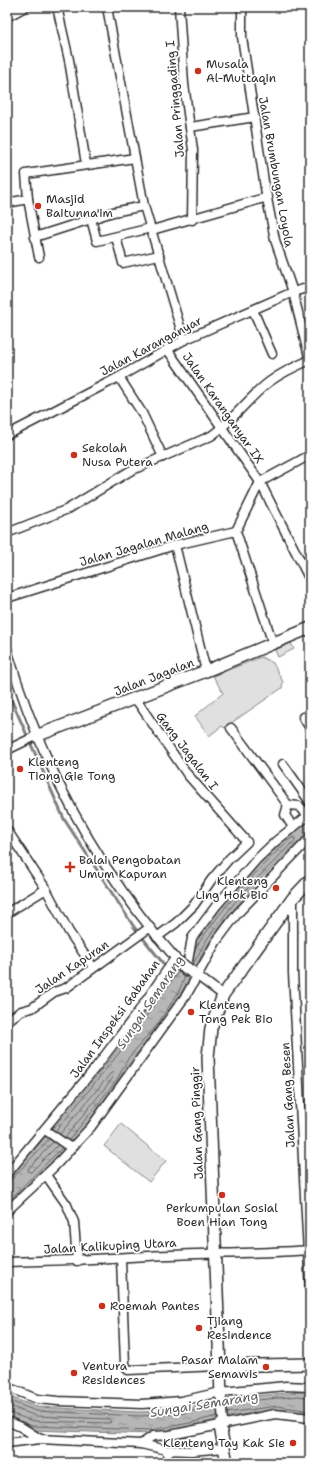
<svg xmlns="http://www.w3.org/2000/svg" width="317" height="1470" font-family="'Shantell Sans',sans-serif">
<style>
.grass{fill:#e0e0e0;stroke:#868686}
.water{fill:url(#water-ripples);stroke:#7e7e7e}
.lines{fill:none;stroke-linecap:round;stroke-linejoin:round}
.shore{stroke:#636363;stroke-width:1}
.stream{stroke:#7e7e7e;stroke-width:3}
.street-casing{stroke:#2b2b2b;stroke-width:11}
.secondary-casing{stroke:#2b2b2b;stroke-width:14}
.street{stroke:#fff;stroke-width:8}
.secondary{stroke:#fff;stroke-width:11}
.secondary-bridge-casing{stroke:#2b2b2b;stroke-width:14;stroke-linecap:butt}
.secondary-bridge{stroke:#fff;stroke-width:11}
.poi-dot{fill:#c8321e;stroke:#fff;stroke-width:1.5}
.labels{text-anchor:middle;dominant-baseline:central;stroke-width:3.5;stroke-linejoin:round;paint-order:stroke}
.poi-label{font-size:12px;fill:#2b2b2b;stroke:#fff;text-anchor:start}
.street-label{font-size:12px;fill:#2b2b2b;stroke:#fff}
.water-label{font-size:13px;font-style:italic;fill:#5c5c5c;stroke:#fff}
</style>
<defs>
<pattern id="water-ripples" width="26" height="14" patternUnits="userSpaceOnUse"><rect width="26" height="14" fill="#b6b6b6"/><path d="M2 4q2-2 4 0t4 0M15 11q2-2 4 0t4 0" fill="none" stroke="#949494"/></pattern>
</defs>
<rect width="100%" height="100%" fill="#fff"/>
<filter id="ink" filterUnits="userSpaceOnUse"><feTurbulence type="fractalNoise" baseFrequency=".025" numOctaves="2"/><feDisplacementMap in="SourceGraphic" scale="8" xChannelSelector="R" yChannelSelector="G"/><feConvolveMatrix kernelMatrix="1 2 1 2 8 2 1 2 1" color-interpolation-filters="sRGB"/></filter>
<g filter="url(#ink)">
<g class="grass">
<path d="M291,643L294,649L278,657L275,650Z"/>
<path d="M261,657L273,663L283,682L282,688L224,728L222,726L209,736L195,716L223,693L213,676Z"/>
<path d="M121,1124L166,1161L149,1182L104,1146Z"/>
</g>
<g class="water">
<path d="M310,817V831C274,865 239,899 211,940C193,968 180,999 161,1026C153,1038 142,1047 133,1058C122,1073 113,1091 102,1106C74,1144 40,1175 7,1207V1178C63,1121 113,1058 159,993C188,951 216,907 251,870C269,851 290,834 310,817Z"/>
<path d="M300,1392L310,1395V1415L277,1410L233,1416L191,1427L152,1434L30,1430L7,1420V1396L37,1407L140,1412L180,1410L231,1398Z"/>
</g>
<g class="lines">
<g class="shore">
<path d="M193,964L207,939L238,898L295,840V837L290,839C254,872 223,907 196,947"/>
<path d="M56,1131L119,1053L179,971"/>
<path d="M60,1134L111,1073L113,1072L112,1079L65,1138"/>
<path d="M69,1140L116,1081L129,1057L157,1025L178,993L185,977"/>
<path d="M53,1142L28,1169L29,1172H31L58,1145"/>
<path d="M7,1180L12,1179L49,1139"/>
<path d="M7,1202L62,1148"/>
<path d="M7,1400L36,1411L140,1416L180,1414L217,1405"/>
<path d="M227,1403L299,1396L310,1398"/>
<path d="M7,1405L36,1416L109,1419L111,1422L109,1423L33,1421L7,1412"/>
<path d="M227,1413L277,1406L310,1411"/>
<path d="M15,1419L32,1426L151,1430L190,1423L217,1416"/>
</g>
<path class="stream" d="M7,690L64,819L134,927L174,977"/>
<g class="street-casing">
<g id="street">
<path d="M57,7L69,60L86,164"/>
<path d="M107,7L144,206L184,340"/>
<path d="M179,7L184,84L193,150L192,220"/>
<path d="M242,7V37L265,188L275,240L293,292L310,361"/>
<path d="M7,17L25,7"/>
<path d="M190,127L255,117"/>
<path d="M7,203L28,199"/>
<path d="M91,219L97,241L151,228"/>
<path d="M152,230L268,197"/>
<path d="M35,237L113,212L144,206"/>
<path d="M116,237L123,263L159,255"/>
<path d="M39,257L28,199L26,174L135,158"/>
<path d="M253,310L272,354"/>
<path d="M167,349L260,482L310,580"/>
<path d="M119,377L142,413L163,457"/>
<path d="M7,435L119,377L184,340L293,292L310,287"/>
<path d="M260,482L310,455"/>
<path d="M236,531L273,644"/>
<path d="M236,531L260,482"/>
<path d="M7,533L68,509L130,471L211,436C233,421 248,398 269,382C281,373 296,366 310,360"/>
<path d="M175,545L206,671"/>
<path d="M7,598L175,545L236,531"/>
<path d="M7,649C41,765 98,871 178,961"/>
<path d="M135,698L187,774L247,842L229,859L212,879L194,905L176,923L157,937"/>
<path d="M303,717L310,728"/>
<path d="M231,728L288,805"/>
<path d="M7,750L36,736"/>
<path d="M283,764L310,802"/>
<path d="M288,805L285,815L293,827"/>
<path d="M288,805L299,806L308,815"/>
<path d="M7,830L46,889L69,932L93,967"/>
<path d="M293,898V973L310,1290"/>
<path d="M7,913L46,889"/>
<path d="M195,974L223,995"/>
<path d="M7,1021L21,1011L32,1008L54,992L66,988L149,928"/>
<path d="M45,1130L71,1148"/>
<path d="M7,1174L96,1067L141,1008L175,958L186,972L192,938L216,906L257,859L276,841L310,814"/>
<path d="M46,1175L67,1205L74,1222L77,1261"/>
<path d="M7,1211L54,1167L91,1127L187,994L216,942L237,914L310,838"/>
<path d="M121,1259L125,1364L128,1370L219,1366"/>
<path d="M7,1262C55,1261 102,1259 149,1256C203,1253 256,1254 310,1250"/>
<path d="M7,1387L37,1399L58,1401L142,1404L181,1401L221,1392L286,1386L310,1387"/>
<path d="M221,1396L223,1423"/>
<path d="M7,1421L21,1427L40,1439"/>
<path d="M7,1443L40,1439L141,1444L167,1450L191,1451L225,1448"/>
<path d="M141,1444L153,1436L170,1435L275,1414L310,1418"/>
<path d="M167,1450L168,1463"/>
</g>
</g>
<g class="secondary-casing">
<g id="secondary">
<path d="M36,736L206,671L310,628"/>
<path d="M219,1366L310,1364"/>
<path d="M221,1396L208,1057L211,1028L223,995L293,898L310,880"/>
<path d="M223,1423L220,1426L227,1463"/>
</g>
</g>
<use href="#street" class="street"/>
<use href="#secondary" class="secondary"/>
<g class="secondary-bridge-casing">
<path id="secondary-bridge" d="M178,962L192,972"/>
</g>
<use href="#secondary-bridge" class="secondary-bridge"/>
</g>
</g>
<g class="poi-dot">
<circle cx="198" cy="71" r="4"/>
<circle cx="38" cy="206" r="4"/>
<circle cx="74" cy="455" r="4"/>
<circle cx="20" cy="769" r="4"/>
<path d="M68 861h4v4h4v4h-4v4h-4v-4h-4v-4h4z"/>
<circle cx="276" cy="888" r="4"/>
<circle cx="191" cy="1012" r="4"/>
<circle cx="222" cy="1195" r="4"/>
<circle cx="102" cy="1306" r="4"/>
<circle cx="199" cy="1328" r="4"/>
<circle cx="266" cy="1367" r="4"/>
<circle cx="74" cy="1373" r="4"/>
<circle cx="293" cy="1443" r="4"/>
</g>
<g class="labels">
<g class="poi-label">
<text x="206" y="64">Musala<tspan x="206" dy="14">Al-Muttaqin</tspan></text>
<text x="46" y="199">Masjid<tspan x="46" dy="14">Baitunna'im</tspan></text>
<text x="82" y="448">Sekolah<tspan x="82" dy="14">Nusa Putera</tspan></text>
<text x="28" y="762">Klenteng<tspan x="28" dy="14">Tiong Gie Tong</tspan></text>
<text x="79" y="860">Balai Pengobatan<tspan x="79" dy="14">Umum Kapuran</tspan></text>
<text x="268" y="881" text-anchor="end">Klenteng<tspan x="268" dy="14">Ling Hok Bio</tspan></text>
<text x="199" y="1005">Klenteng<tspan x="199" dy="14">Tong Pek Bio</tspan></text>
<text x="222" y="1208" text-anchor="middle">Perkumpulan Sosial<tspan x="222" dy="14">Boen Hian Tong</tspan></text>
<text x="110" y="1306">Roemah Pantes</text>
<text x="207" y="1321">Tjiang<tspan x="207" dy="14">Resindence</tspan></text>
<text x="258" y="1360" text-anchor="end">Pasar Malam<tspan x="258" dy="14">Semawis</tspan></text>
<text x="82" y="1366">Ventura<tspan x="82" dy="14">Residences</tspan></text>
<text x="285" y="1443" text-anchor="end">Klenteng Tay Kak Sie</text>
</g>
<g class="street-label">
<text transform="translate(175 99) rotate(-95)">Jalan Pringgading I</text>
<text transform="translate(276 172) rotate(80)">Jalan Brumbungan Loyola</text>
<text transform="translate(151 346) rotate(-28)">Jalan Karanganyar</text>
<text transform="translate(223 408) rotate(55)">Jalan Karanganyar IX</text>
<text transform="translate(144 544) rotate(-16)">Jalan Jagalan Malang</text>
<text transform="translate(154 677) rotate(-21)">Jalan Jagalan</text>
<text transform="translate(187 751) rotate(53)">Gang Jagalan I</text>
<text transform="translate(72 967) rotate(-34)">Jalan Kapuran</text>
<text transform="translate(115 1019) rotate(-54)">Jalan Inspeksi Gabahan</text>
<text transform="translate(288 1095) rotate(-93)">Jalan Gang Besen</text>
<text transform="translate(197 1123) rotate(-92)">Jalan Gang Pinggir</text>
<text transform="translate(110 1246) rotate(-3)">Jalan Kalikuping Utara</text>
</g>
<g class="water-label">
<text transform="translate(150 1002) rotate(-56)">Sungai Semarang</text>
<text transform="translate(204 1404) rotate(-9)">Sungai Semarang</text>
</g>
</g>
<rect width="317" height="1470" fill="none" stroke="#fff" stroke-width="24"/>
<rect x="12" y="12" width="293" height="1446" fill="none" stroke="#2b2b2b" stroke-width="1.5" filter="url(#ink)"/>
</svg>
